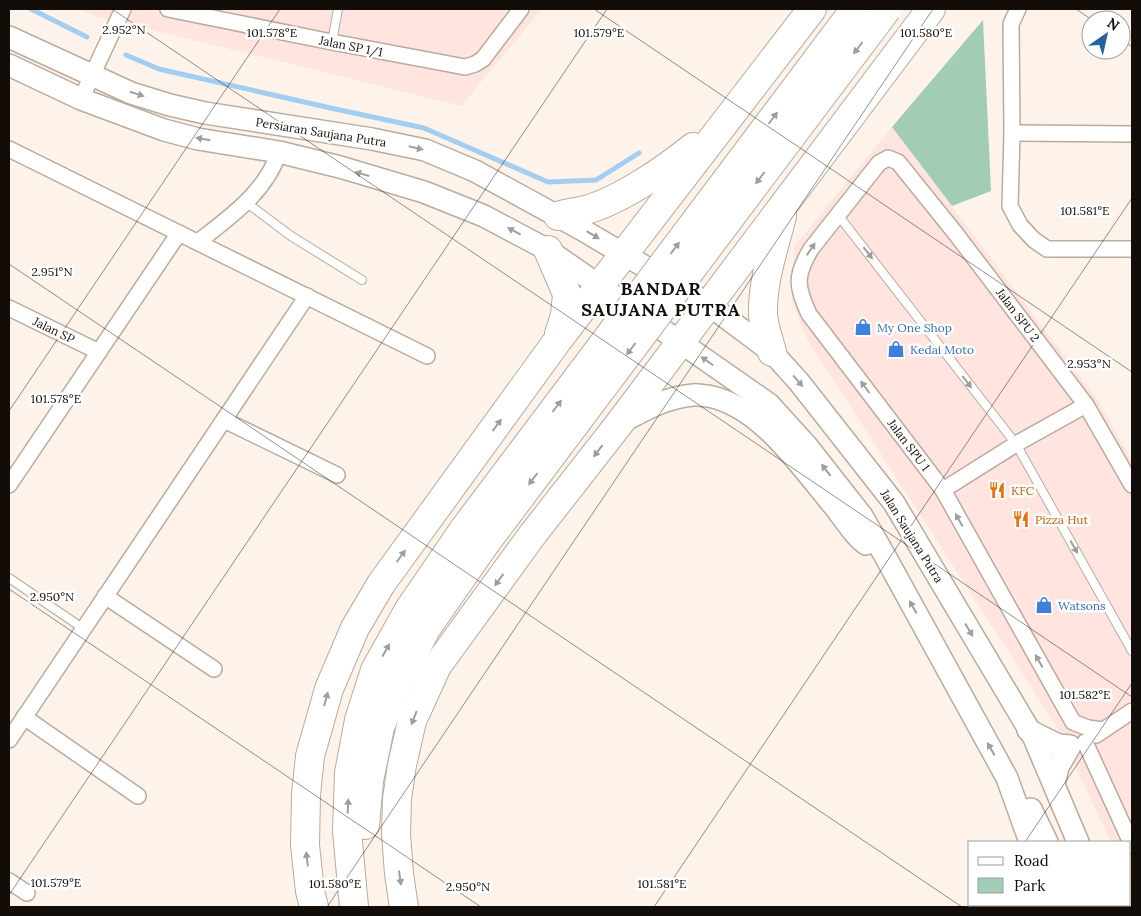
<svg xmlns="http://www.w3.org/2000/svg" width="1141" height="916" font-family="Lora,serif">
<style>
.commercial{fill:#ffe4e0}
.green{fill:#a1cdb5}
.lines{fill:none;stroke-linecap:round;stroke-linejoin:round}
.stream{stroke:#a4cef0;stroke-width:5}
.service-casing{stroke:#baab9c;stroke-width:10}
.minor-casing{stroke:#baab9c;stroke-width:18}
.secondary-casing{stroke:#baab9c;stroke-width:24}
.motorway-casing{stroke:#baab9c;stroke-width:30}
.service{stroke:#fff;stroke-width:8}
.minor{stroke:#fff;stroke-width:15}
.secondary{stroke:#fff;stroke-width:21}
.motorway{stroke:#fff;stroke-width:28}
.motorway-bridge-casing{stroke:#baab9c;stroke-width:30;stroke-linecap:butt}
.motorway-bridge{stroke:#fff;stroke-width:28}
.oneway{fill:#a09e9c}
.ticks{fill:none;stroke:#120d08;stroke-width:1;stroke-opacity:0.45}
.labels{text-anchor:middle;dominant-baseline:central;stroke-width:5;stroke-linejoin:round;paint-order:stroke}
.street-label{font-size:12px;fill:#120d08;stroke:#fff}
.shop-label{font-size:12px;fill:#366cbe;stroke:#fff;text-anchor:start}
.food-label{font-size:12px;fill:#c56008;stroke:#fff;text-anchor:start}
.district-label{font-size:18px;font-weight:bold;letter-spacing:1px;fill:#120d08;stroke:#fff}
.ticks-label{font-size:12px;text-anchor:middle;fill:#120d08;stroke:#fff;stroke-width:5;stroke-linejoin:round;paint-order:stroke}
</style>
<rect width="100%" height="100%" fill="#fdf3ea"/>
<g class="commercial">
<path d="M79,9H542L461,106L91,15Z"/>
<path d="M892,127L1097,399L1132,460V888L1130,882V842H1111L1055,724L807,339L792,301L794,247Z"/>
</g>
<path class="green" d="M983,20L991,191L952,206L892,127Z"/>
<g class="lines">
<g class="stream">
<path d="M31,9L87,37"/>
<path d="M126,55L159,69L335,109L424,128L548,182L596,180L639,153"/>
</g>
<g class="service-casing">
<g id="service">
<path d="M332,42L338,9"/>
<path d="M247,203L291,236L362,280"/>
<path d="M838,215L1016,444L1132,651"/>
<path d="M9,578L84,629"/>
</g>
</g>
<g class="minor-casing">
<g id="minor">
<path d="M168,9L332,42L465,67L475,64L483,59L521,9"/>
<path d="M1018,9L1011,24L1012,133L1010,206L1020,225L1034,240L1047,249H1132"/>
<path d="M81,99L123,9"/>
<path d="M1012,133L1132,134"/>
<path d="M9,149L427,356"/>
<path d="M198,242C230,217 266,192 279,152"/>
<path d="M9,308L99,352"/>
<path d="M224,420L337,475"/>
<path d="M9,485L179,233"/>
<path d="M943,490L1016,444L1086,405"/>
<path d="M105,596L214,669"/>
<path d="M24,717L138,796"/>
<path d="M1103,730L1088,728L1073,722L943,490L809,314C796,286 795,276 811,249L879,163L888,158L898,162L956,234L1086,405L1132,485"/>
<path d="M1096,735L1132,711"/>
<path d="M9,740L307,296"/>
<path d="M1085,742L1132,845"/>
<path d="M9,881L27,893"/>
</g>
</g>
<g class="secondary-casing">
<g id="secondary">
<path d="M9,37L131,93L170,105L205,113L372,139L425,150L475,171L581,229L708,304L733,323L772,352L799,382L894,503L1034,738L1078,842"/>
<path d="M9,65L81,99L164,130L198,139L279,152L340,167L424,192L484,216L548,250L769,404L807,446L862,516L885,556L1007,778L1030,842"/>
<path d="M622,422C644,410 667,397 693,395C697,394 703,396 708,396C761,406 801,467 834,506C842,516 857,539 866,544"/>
<path d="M1028,730L1058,745L1070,746L1058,767L1054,784"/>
<path d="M1031,809L1047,842"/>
<path d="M1053,905L1054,907"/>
<path d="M1070,905L1071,907"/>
<path d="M1116,905L1117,907"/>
</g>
</g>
<g class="motorway-casing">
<g id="motorway">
<path d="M558,216C568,213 578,212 589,209C622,199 666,169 693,147"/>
<path d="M548,250L567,294L565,315L559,334"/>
<path d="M772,352C769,340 764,327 763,315C762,282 774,248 782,216"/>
<path d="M365,825L369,781L380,727L400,680L426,629L485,544"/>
<path d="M314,907L310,891L305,845L306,795L310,756L329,689L355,628L381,584L558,340L812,9"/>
<path d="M354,907L347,831L349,773L359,720L375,670L408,611L464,529"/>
<path d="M404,907L399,874L396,834L397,799L402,765L412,721L437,666L533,534L619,424L931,9"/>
</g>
</g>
<use href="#service" class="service"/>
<use href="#minor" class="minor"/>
<use href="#secondary" class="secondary"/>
<use href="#motorway" class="motorway"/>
<g class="motorway-bridge-casing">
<g id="motorway-bridge">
<path d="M464,529L855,9"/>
<path d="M485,544L887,9"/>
</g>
</g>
<use href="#motorway-bridge" class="motorway-bridge"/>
</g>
<defs><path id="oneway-solid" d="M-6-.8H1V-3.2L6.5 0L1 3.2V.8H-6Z" transform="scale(1.25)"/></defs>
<g class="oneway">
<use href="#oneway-solid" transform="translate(858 48) rotate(127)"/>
<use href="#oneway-solid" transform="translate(137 94) rotate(18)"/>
<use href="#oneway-solid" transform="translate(773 118) rotate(-53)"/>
<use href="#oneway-solid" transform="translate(203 139) rotate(-170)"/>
<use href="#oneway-solid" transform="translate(416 148) rotate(13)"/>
<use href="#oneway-solid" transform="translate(362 174) rotate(-164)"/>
<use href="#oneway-solid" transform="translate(760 178) rotate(127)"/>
<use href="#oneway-solid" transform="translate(514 231) rotate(-152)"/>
<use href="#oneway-solid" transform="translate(593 235) rotate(31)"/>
<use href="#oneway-solid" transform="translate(675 248) rotate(-53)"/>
<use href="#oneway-solid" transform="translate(811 249) rotate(-56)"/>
<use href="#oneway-solid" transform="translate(868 253) rotate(52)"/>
<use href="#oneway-solid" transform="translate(631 349) rotate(127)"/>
<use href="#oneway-solid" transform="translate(707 361) rotate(-145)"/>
<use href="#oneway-solid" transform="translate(798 381) rotate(49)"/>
<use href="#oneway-solid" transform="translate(967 382) rotate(52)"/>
<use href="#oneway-solid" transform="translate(865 387) rotate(-127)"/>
<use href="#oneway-solid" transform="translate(557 406) rotate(-53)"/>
<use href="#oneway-solid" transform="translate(497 425) rotate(-54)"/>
<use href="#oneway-solid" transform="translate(598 451) rotate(128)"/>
<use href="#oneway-solid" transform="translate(826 470) rotate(-128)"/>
<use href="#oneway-solid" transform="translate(533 479) rotate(127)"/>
<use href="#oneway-solid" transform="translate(959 520) rotate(-119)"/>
<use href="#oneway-solid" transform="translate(1074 547) rotate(61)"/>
<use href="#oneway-solid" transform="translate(401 556) rotate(-54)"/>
<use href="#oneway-solid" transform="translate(499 580) rotate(126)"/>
<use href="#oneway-solid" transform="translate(913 607) rotate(-119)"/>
<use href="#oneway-solid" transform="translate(969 630) rotate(59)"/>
<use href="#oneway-solid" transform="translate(386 650) rotate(-61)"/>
<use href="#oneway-solid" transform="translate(1039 661) rotate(-119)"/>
<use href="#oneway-solid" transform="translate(326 699) rotate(-75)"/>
<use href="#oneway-solid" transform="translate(414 718) rotate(111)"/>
<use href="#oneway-solid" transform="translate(991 749) rotate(-119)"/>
<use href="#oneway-solid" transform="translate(348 806) rotate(-87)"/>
<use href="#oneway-solid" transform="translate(307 859) rotate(-97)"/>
<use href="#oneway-solid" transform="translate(400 878) rotate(82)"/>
</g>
<path class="ticks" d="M112,9L1132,697M594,9L1132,372M1076,9L1092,20M1121,39L1132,47M9,264L962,907M9,411L280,9M9,589L481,907M1025,842L1132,683M9,895L607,9M327,907L933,9M654,907L1132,198M981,907L982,905"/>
<defs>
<g id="shop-bare" transform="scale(1.35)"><path d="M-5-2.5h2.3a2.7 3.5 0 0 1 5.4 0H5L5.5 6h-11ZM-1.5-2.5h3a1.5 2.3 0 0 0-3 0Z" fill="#3f7fe0" stroke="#fff" stroke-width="2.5" paint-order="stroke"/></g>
<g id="restaurant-bare" transform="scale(1.35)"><path d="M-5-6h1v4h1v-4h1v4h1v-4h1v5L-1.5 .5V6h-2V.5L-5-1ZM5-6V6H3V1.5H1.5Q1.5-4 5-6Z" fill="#e8710a" stroke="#fff" stroke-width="2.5" paint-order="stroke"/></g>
</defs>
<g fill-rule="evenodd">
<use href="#shop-bare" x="863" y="327"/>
<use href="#shop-bare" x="896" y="349"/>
<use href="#restaurant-bare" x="997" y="490"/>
<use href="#restaurant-bare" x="1021" y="519"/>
<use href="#shop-bare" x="1044" y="605"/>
</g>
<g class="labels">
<g class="street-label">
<text transform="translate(351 46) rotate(11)">Jalan SP 1/1</text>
<text transform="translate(321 132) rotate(9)">Persiaran Saujana Putra</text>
<text transform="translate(1018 315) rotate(53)">Jalan SPU 2</text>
<text transform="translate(54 330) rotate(26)">Jalan SP</text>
<text transform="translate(909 445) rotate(53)">Jalan SPU 1</text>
<text transform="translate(912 536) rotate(58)">Jalan Saujana Putra</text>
</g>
<g class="shop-label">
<text x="877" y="327">My One Shop</text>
<text x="910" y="349">Kedai Moto</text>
<text x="1058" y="605">Watsons</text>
</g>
<g class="food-label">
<text x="1011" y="490">KFC</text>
<text x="1035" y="519">Pizza Hut</text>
</g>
<g class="district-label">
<text x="661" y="288">BANDAR<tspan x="661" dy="21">SAUJANA PUTRA</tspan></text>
</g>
</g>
<g class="ticks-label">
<text x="124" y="34">2.952°N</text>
<text x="272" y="37">101.578°E</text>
<text x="599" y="37">101.579°E</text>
<text x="926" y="37">101.580°E</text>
<text x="1085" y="215">101.581°E</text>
<text x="52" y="276">2.951°N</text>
<text x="1089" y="368">2.953°N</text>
<text x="56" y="403">101.578°E</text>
<text x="52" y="601">2.950°N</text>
<text x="1085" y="699">101.582°E</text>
<text x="56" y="887">101.579°E</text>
<text x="335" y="888">101.580°E</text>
<text x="662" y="888">101.581°E</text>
<text x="468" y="891">2.950°N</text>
</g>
<rect width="1141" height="916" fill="none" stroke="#120d08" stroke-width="20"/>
<rect x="968" y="841" width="162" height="65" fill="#ffffff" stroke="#a09e9c"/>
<rect x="978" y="857" width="25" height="8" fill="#ffffff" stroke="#a09e9c"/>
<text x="1014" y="866" font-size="15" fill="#120d08">Road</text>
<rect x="978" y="878" width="25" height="15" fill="#a1cdb5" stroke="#a09e9c"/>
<text x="1014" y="891" font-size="15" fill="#120d08">Park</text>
<g transform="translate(1106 35) rotate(34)"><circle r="24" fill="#ffffff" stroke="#a09e9c"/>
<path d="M0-4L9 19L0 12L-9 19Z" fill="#23649a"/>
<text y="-8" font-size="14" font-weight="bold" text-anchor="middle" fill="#120d08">N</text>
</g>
</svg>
